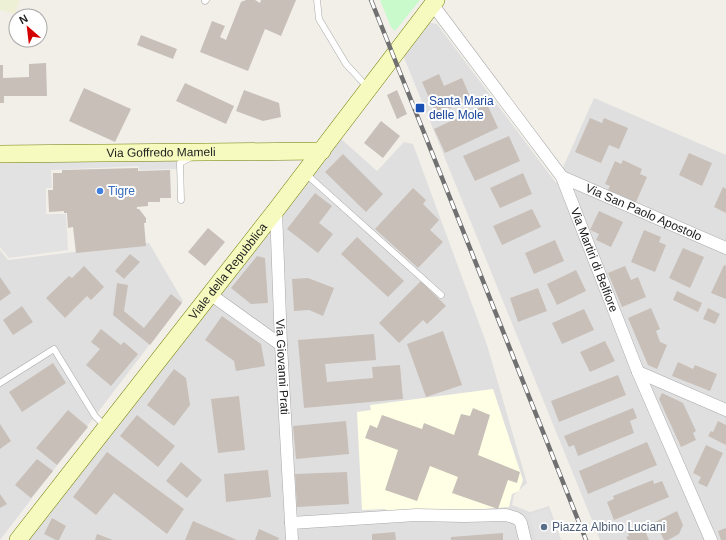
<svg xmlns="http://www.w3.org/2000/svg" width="726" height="540" font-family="Arial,sans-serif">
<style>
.residential{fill:#e0dfdf}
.education{fill:#ffffe5}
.farmland{fill:#eef0d5}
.park{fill:#c8facc}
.parking{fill:#e2e2e2}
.building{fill:#c7bfb8}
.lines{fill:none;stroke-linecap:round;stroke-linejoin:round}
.lane-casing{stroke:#a9a9a9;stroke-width:7}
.street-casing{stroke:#a9a9a9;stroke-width:13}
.secondary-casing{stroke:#707d05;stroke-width:18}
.lane{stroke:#fff;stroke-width:6}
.street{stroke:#fff;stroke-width:12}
.secondary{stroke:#f7fabf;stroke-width:17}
.rail-casing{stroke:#707070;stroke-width:4.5}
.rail{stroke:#fff;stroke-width:3;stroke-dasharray:9;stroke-linecap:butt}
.transit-dot{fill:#1a4fb4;stroke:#fff;stroke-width:1.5}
.shop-dot{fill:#3f7fe0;stroke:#fff;stroke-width:1.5}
.service-dot{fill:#5c6f8a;stroke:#fff;stroke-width:1.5}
.labels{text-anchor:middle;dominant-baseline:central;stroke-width:4;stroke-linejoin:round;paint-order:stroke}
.transit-label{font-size:12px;fill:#164399;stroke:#fff;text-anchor:start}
.street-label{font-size:12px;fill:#222;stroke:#fff}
.shop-label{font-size:12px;fill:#366cbe;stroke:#fff;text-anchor:start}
.service-label{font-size:12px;fill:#4e5e75;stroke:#fff;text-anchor:start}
</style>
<rect width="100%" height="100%" fill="#f2efe9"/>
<g class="residential">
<path d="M427,23H432L437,24L556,183L594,98L726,155V540H600L403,55Z"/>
<path d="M339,137L377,171L404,142L413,144L487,345L527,483L514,495L512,505L530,512L549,506L561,540H27Z"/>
<path d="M149,243L183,301L0,540V250L8,260Z"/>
</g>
<path class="education" d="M493,389L523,480L519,491L512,494L509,507L470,510L388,511L385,509L362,510L357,412L371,410L370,405Z"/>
<path class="farmland" d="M0,0H20L15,14L0,10Z"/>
<path class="park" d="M380,0H420L395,31L391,27Z"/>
<g class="parking">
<path d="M178,157L177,169L139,170V166L51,170L52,188H46V214H66L68,250L9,258L0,247V163Z"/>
<path d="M548,509L560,540H536L529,515Z"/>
</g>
<g class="building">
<path d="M246,0H255L260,3L261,0H296L281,36L265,29L248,71L200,52L212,21L225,26L220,37L226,40L241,2Z"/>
<path d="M141,35L177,49L173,59L137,45Z"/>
<path d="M46,63L47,96H4V103H0V65H3V78L29,77V64Z"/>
<path d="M439,74L444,86L462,78L471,99L436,114L422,82Z"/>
<path d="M185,83L234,106L226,124L176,101Z"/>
<path d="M84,88L131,109L115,142L69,121Z"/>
<path d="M244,90L279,103L281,117L263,121L236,111Z"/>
<path d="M397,90L407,114L397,119L387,95Z"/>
<path d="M487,104L498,128L445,153L434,129Z"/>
<path d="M590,118L602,123L604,118L628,128L619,149L609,145L601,163L575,152Z"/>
<path d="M381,121L400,136L383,158L364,143Z"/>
<path d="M509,136L520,161L475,181L463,156Z"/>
<path d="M689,153L712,163L702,186L679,175Z"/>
<path d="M343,154L383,194L366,212L325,172Z"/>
<path d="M623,160L642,169L640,174L647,177L636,202L608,190L610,186L605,184L615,161L621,164Z"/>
<path d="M138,168V171L170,170L171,198H160V202H148V206L137,207V209H139L146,218V223H144L146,246L76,253L73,227L68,228L67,213H64V211L49,212L48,190H53V173H62V170Z"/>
<path d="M523,173L532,194L500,208L490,188Z"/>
<path d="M723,187L726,189V213L714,207Z"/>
<path d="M413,188L426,200L423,204L439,220L430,230L443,242L418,268L375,229Z"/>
<path d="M315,193L332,206L319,223L333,234L318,253L287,229Z"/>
<path d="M532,209L541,227L502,245L493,226Z"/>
<path d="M599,211L623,222L611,247L596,240L599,234L590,230Z"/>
<path d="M208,228L225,242L205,266L188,252Z"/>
<path d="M644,230L661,237L659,242L666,245L655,272L631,262Z"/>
<path d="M357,237L404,281L388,297L341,254Z"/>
<path d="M555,240L564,261L534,274L525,253Z"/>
<path d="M683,248L704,257L690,288L669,278Z"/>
<path d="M130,254L140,262L124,279L115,271Z"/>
<path d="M257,256L265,258L268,303L251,304L231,288Z"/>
<path d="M724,265L726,266V299L711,293Z"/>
<path d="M84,266L104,287L91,300L87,296L65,318L46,298L69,276L72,278Z"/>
<path d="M625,266L631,280L638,277L646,297L622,307L608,273Z"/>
<path d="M576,270L586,291L557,305L547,284Z"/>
<path d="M0,277L11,293L0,301Z"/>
<path d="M308,278L334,288L323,316L309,310L294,311L292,279Z"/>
<path d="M421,281L446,306L427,324L423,320L399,343L379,323Z"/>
<path d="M117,283L128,285L124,311L144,328L171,294L182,303L150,345L113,315Z"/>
<path d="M538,288L547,311L518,322L510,298Z"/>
<path d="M677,291L702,303L698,312L673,300Z"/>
<path d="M22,306L33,322L13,335L3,320Z"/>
<path d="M651,308L660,329L656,331L660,342L667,345L657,369L648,365L628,318Z"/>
<path d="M708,308L720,314L715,324L703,319Z"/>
<path d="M584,309L594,330L562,344L552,323Z"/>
<path d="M222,316L261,344L265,366L236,371L234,361L205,340Z"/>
<path d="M101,329L121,345L124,342L138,354L111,386L86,365L100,349L91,342Z"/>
<path d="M443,331L462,385L426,397L407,344Z"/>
<path d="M374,334L376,360L325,364L327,382L373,378L372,367L400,365L403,399L304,408L298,340Z"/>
<path d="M605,341L615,361L590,372L580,352Z"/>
<path d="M678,362L693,369L695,365L717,374L710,391L672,376Z"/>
<path d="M53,363L66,383L22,412L9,392Z"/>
<path d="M174,369L186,378L190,405L174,426L147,405Z"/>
<path d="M618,375L626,395L559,422L551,401Z"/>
<path d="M662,393L683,403L696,431L693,433L696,440L681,447L659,399Z"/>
<path d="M239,396L245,450L218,453L211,399Z"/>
<path d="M473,408L490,415L478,455L520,472L517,483L508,480L498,509L452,493L458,477L430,466L417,501L385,490L398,450L365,438L370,425L377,428L382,415L422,429L424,423L454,435L461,414L470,416Z"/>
<path d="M633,408L637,418L630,421L634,433L578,456L574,445L569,447L564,436Z"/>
<path d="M68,410L88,427L57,465L36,448Z"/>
<path d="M137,415L175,446L158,467L120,436Z"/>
<path d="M346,421L349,454L296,459L293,426Z"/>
<path d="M718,421L726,425V445L708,436L711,431L713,432Z"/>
<path d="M0,424L11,441L0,449Z"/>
<path d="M647,442L657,465L588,494L579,471Z"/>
<path d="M706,445L723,453L707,487L698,483L701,477L693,473Z"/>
<path d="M107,452L184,509L167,534L114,493L96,515L73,497Z"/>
<path d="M37,459L53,471L31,498L15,485Z"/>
<path d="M181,462L202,480L187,498L166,481Z"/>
<path d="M268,470L271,497L226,502L224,474Z"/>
<path d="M347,472L349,504L297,507L295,474Z"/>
<path d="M653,480L654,484L662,481L669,497L614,520L607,502L614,499L613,496Z"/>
<path d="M0,494L7,504L0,508Z"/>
<path d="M677,511L683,525L679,534L668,540H664L655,522Z"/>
<path d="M52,518L66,526L59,540H56L44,534Z"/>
<path d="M193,521L237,540H185Z"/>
<path d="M642,524L649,540H628L626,537L629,536L627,531Z"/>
<path d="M726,528V540H721L718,531Z"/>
<path d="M259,529L279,538L278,540H255Z"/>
<path d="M395,532L396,540H372V534Z"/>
<path d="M503,533V540H451V537Z"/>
<path d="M97,534L113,540H95Z"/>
</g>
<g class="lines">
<g class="lane-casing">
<g id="lane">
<path d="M317,0L319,19L346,64L368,88"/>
<path d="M205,1L206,0"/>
<path d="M306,174L441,295"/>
<path d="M181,200L180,163L191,157"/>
<path d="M0,383L54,349L95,416L106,427"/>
</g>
</g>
<g class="street-casing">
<g id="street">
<path id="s1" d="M433,5L562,177L638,372L711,540"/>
<path id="s2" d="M562,177L726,248"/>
<path id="s3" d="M276,210L281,345L292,540"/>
<path d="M210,294L281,345"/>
<path d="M638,372L726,410"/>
<path d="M291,523L416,515L464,516L506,515L516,518L519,520L521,523L525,540"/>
</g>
</g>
<g class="secondary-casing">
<g id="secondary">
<path id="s4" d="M0,154L322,151"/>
<path id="s5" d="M18,540L276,210L436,0"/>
</g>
</g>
<use href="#lane" class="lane"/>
<use href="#street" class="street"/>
<use href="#secondary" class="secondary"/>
<g class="rail-casing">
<path id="rail" d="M371,0L415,110L586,540"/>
</g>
<use href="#rail" class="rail"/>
</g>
<rect class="transit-dot" x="415" y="103" width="10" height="10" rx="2"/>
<circle class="shop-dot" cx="100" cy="191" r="4"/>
<circle class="service-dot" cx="544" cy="527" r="4"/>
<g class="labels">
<g class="transit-label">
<text x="429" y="101">Santa Maria<tspan x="429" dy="14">delle Mole</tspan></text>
</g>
<g class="street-label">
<text stroke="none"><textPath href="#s4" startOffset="161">Via Goffredo Mameli</textPath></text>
<text stroke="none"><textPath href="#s2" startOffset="89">Via San Paolo Apostolo</textPath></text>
<text stroke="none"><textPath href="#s1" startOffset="304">Via Martiri di Belfiore</textPath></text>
<text stroke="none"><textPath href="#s5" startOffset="341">Viale della Repubblica</textPath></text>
<text stroke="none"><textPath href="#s3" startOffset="157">Via Giovanni Prati</textPath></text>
</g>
<g class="shop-label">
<text x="108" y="191">Tigre</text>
</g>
<g class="service-label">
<text x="552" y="527">Piazza Albino Luciani</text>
</g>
</g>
<g transform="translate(28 28) rotate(332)"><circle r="19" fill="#ffffff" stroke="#a7a7a7"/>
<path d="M0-3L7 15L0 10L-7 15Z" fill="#d40000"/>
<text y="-6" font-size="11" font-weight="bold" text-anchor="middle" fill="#222222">N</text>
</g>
</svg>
